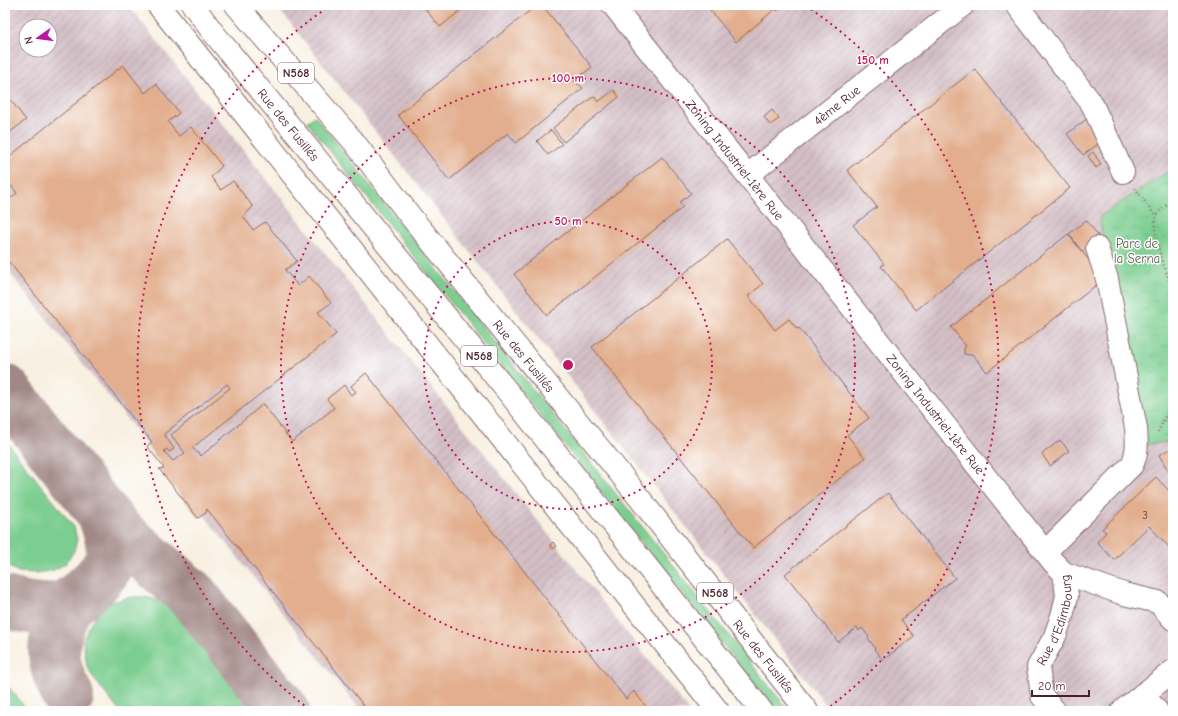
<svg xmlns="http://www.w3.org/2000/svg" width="1178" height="716" font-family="'Comic Neue',sans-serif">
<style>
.industrial{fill:url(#industrial-furrows);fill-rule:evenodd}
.grass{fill:#7bce90;stroke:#62765e}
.park{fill:url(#park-crowns);stroke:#62765e}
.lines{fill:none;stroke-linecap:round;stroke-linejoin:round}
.taxiway{stroke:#a18886;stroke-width:52}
.building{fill:#e2ae8d;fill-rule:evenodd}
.minor-casing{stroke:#87686b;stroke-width:24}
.highway-casing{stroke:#87686b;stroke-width:24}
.path{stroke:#87686b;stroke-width:2.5;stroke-dasharray:1 3;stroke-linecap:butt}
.minor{stroke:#fff;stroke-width:22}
.highway{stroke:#fff;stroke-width:22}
.ring{fill:none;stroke:#c2185b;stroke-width:2;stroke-dasharray:2 4}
.labels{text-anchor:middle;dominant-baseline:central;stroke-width:3;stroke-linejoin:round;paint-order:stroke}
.number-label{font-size:11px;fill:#704344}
.shield{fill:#fff;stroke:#80626b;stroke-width:1}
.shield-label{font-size:12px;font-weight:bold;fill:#4a1f2b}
.street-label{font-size:13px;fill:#4a1f2b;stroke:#fff}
.park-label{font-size:13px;fill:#5b5c4e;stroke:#fff}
.centre{fill:#c2185b;stroke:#fff;stroke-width:2}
.ring-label{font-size:12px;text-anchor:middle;font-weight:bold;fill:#c2185b;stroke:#fff;stroke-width:3;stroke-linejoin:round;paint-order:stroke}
</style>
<defs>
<pattern id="industrial-furrows" width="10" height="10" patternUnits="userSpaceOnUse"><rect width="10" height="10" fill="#d2bec5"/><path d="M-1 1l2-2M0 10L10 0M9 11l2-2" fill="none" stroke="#b6a3a9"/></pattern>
<pattern id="park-crowns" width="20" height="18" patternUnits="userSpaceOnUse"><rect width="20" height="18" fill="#7bce90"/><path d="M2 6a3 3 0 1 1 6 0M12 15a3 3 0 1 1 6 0" fill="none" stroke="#6cb07c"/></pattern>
</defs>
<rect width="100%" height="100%" fill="#fff"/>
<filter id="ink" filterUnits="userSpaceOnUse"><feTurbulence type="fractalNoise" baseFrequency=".025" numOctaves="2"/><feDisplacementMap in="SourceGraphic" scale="8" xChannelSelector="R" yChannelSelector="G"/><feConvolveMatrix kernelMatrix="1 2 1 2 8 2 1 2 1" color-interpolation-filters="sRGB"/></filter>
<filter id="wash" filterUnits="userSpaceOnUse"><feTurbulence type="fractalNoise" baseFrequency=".012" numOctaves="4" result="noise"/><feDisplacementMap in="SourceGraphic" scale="16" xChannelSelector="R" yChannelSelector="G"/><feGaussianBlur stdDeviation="0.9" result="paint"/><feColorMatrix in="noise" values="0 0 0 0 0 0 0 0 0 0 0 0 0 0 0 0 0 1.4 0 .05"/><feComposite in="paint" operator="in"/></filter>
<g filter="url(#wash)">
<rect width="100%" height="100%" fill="#f8f0e1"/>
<g class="industrial">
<path d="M5,5H128L689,711H361L5,267ZM26,26H50V50H26Z"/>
<path d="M276,5H1173V168L1099,217L1173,452V711H831Z"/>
</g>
<g class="grass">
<path d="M315,116L789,711H776L307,122Z"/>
<path d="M5,440L74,527L77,540L74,551L66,563L54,570L37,573L19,572L5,565Z"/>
<path d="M130,597H146L162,602L176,611L256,711H119L95,680L87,667L83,641L89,626L103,606L116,601Z"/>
<path d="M5,682L28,711H5Z"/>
</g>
<path class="park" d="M1173,168V452L1167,442L1145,445L1099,217Z"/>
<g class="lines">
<g class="taxiway">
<path d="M5,390L117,531L192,595L284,711"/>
<path d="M5,602C29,609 42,611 66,606C51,643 49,660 68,696"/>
<path d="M66,606C81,595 107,575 111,556C114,542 107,527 103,514"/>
</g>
</g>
<g id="blocks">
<g class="building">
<path d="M422,5H467L440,27Z"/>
<path d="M537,5H542L592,67L574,81L583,88L516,143L508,133L449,180L398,115Z"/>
<path d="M706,5H784L777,11L775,9L736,42Z"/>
<path d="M123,65L145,93L156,84L179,113L168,122L179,136L191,127L222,166L211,177L221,190L233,181L253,207L243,216L253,230L265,222L297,261L285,270L298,286L309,276L331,303L318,312L336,334L192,448L201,456L263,404L292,442L334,408L327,399L344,385L351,395L356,392L351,386L366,373L626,699L634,691L649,711H368L207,509L206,513L198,518L159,469L164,468L147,446L152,442L5,257V203L17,193L5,178V160ZM227,384L230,388L171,435L185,453L173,461L164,451L167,449L169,452L174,449L164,434Z"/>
<path d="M975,69L1070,188L916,310L881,266L884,264L853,225L877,207L847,170Z"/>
<path d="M614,90L619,97L564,142L553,128L594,96L598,102Z"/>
<path d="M5,93L26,120L5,136Z"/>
<path d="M772,110L779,119L770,125L764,117Z"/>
<path d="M1089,117L1105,139L1083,155L1067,134Z"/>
<path d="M551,130L562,144L548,155L537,141Z"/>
<path d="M1093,152L1101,164L1096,168L1088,156Z"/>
<path d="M662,157L691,193L679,203L683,207L547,315L514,274Z"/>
<path d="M1086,220L1100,238L1082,252L1069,234Z"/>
<path d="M1068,234L1104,279L987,372L972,354L970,355L964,354V348L966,346L951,327Z"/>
<path d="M727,239L763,284L748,296L775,330L789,319L797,329L799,328L869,418L847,435L865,458L753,548L592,347Z"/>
<path d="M1060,440L1069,451L1050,466L1042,454Z"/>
<path d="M1173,447V469L1169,472L1159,455Z"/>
<path d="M1156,477L1173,495V502L1172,503L1173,505V551L1149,526L1114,560L1097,542L1106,532L1102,529Z"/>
<path d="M888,493L955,578L901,620L914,636L883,660L874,649L875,648L868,638L869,637L862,628L859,631L857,627L838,642L785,574Z"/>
<path d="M553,542L557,546L553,549L550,545Z"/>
</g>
</g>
</g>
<g filter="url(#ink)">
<use href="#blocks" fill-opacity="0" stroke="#87686b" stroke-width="1"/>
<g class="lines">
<g class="minor-casing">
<g id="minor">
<path d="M158,5L718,711"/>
<path id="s1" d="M613,5L1053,562L1064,573L1124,594L1158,602L1173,619"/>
<path d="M1017,5L1092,104L1123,172"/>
<path id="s2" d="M748,175L963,5"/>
<path d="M1045,552L1132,465C1138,452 1137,442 1136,428L1107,279L1097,248"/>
<path d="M1143,694L1157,711"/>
<path id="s3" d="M1055,711L1042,696L1038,667L1055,636L1062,616L1067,596L1064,573"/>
<path d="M1122,711L1173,671"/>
</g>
</g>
<g class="highway-casing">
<g id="highway">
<path id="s4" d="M193,5L212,31L508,392L762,711"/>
<path id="s5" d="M236,5L354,142L411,217L622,476L807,711"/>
</g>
</g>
<g class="path">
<path d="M1135,188L1156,217"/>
<path d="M1173,201C1167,205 1158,210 1156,218C1151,236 1167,273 1173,291"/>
<path d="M1158,432L1173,400"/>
</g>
<use href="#minor" class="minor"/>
<use href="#highway" class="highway"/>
</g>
</g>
<g class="ring">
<circle cx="568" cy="365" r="144"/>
<circle cx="568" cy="365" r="287"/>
<path d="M309 709A431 431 0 0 1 330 6M806 6A431 431 0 0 1 827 709"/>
</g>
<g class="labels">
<g class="number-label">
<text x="1145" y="515">3</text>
</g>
<g class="shield">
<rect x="278" y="63" width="36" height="20" rx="3"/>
<rect x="461" y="346" width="36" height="20" rx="3"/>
<rect x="697" y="583" width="36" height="20" rx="3"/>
</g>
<g class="shield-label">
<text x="296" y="73">N568</text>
<text x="479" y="356">N568</text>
<text x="715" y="593">N568</text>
</g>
<g class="street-label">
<text stroke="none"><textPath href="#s2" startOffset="113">4ème Rue</textPath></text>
<text stroke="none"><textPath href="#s4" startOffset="153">Rue des Fusillés</textPath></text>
<text stroke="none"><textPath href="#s1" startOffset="197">Zoning Industriel-1ère Rue</textPath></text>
<text stroke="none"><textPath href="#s5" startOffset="454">Rue des Fusillés</textPath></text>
<text stroke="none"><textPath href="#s1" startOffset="521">Zoning Industriel-1ère Rue</textPath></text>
<text stroke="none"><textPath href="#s3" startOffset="100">Rue d'Edimbourg</textPath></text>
<text stroke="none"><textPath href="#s5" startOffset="838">Rue des Fusillés</textPath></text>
</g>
<g class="park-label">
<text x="1137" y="243">Parc de<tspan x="1137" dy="15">la Serna</tspan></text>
</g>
</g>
<circle cx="568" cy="365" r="6" class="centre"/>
<g class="ring-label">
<text x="873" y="64">150 m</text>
<text x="568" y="82">100 m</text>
<text x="568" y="225">50 m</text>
</g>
<rect width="1178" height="716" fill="none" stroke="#fff" stroke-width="20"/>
<g transform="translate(38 38) rotate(256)"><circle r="19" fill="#ffffff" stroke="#b7a5aa"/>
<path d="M0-3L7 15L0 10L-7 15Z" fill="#b5179e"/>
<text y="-6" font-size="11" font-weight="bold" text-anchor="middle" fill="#4a1f2b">N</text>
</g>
<path d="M1032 690v6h57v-6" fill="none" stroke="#4a1f2b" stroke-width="2"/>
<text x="1038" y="690" font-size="12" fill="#4a1f2b" stroke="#ffffff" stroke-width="3" paint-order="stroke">20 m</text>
</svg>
